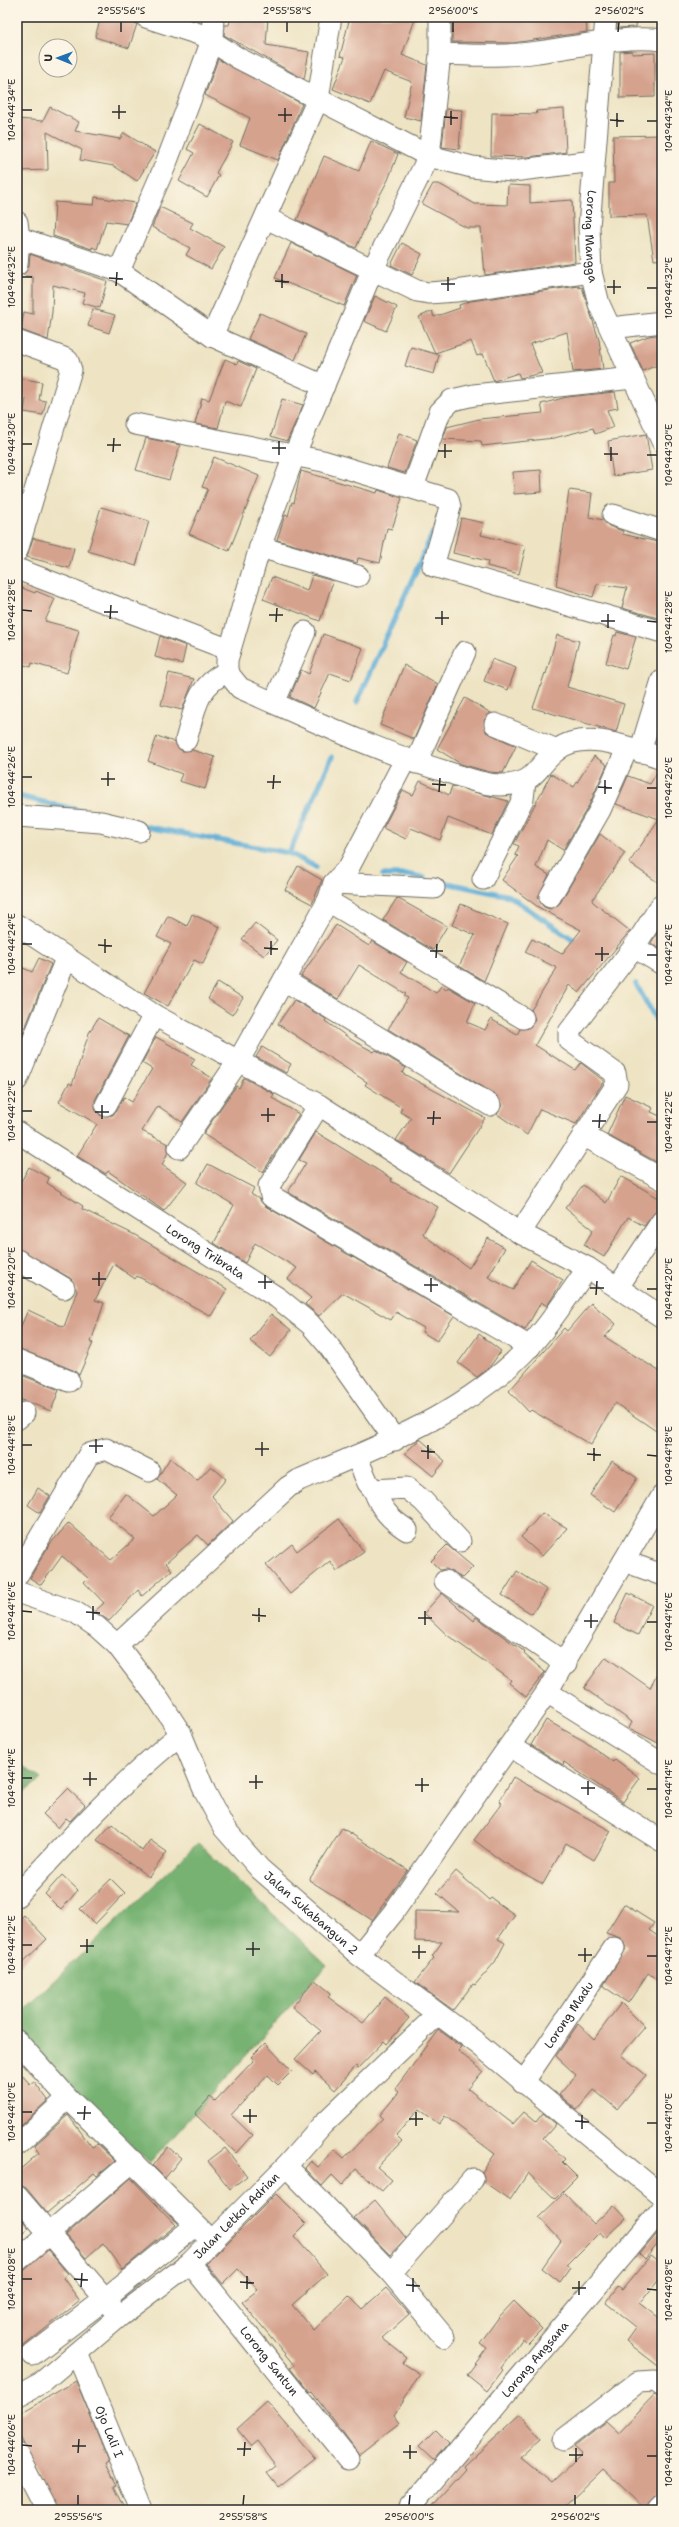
<svg xmlns="http://www.w3.org/2000/svg" width="679" height="2527" font-family="'Shantell Sans',sans-serif">
<style>
.forest{fill:#77b272;stroke:#516e4e}
.lines{fill:none;stroke-linecap:round;stroke-linejoin:round}
.stream{stroke:#5bacd6;stroke-width:5.5}
.building{fill:#d5a28e}
.minor-casing{stroke:#6f6c61;stroke-width:23}
.minor{stroke:#fff;stroke-width:21}
.ticks{fill:none;stroke:#2b2b2b;stroke-width:1.5}
.labels{text-anchor:middle;dominant-baseline:central;stroke-width:3;stroke-linejoin:round;paint-order:stroke}
.street-label{font-size:12px;fill:#2b2b2b;stroke:#fcf5e5}
.neatline{fill:none;stroke:#2b2b2b;stroke-width:1.5}
.ticks-label{font-size:10px;text-anchor:middle;fill:#2b2b2b}
</style>
<rect width="100%" height="100%" fill="#fcf5e5"/>
<filter id="ink" filterUnits="userSpaceOnUse"><feTurbulence type="fractalNoise" baseFrequency=".025" numOctaves="2"/><feDisplacementMap in="SourceGraphic" scale="8" xChannelSelector="R" yChannelSelector="G"/><feConvolveMatrix kernelMatrix="1 2 1 2 8 2 1 2 1" color-interpolation-filters="sRGB"/></filter>
<filter id="wash" filterUnits="userSpaceOnUse"><feTurbulence type="fractalNoise" baseFrequency=".012" numOctaves="4" result="noise"/><feDisplacementMap in="SourceGraphic" scale="16" xChannelSelector="R" yChannelSelector="G"/><feGaussianBlur stdDeviation="0.9" result="paint"/><feColorMatrix in="noise" values="0 0 0 0 0 0 0 0 0 0 0 0 0 0 0 0 0 1.4 0 .05"/><feComposite in="paint" operator="in"/></filter>
<g filter="url(#wash)">
<rect width="100%" height="100%" fill="#eee4c4"/>
<g class="forest">
<path d="M17,1762L41,1779L17,1798Z"/>
<path d="M198,1843L327,1965L150,2163L17,2035V2016Z"/>
</g>
<g class="lines">
<g class="stream">
<path d="M357,702L433,533"/>
<path d="M17,796L81,811"/>
<path d="M142,826L289,853L316,867"/>
<path d="M289,853L332,757"/>
<path d="M383,875H411L424,878"/>
<path d="M437,881L509,896L578,943"/>
<path d="M636,984L662,1030"/>
</g>
</g>
<g id="blocks">
<g class="building">
<path d="M101,17H113L137,24L129,48L95,37Z"/>
<path d="M231,17H268L266,45L309,52L304,79L224,35L225,25H229Z"/>
<path d="M350,17H416L402,55L427,65L421,121L404,117L412,82L384,71L370,104L333,89L345,57L340,56Z"/>
<path d="M452,17H586L587,32L513,43L452,42Z"/>
<path d="M618,17H637L636,27L617,28Z"/>
<path d="M632,51V54L655,53V97L620,98V52Z"/>
<path d="M218,59L302,104L278,160L240,145L250,118L205,95Z"/>
<path d="M50,107L79,122L75,131L120,139L124,133L155,152L137,181L114,166L80,160L82,150L47,132L48,170L17,171V119L43,121Z"/>
<path d="M446,109L462,110L459,149L442,147Z"/>
<path d="M564,109L566,152L528,157L491,156L492,113L537,114L536,111Z"/>
<path d="M200,124L233,142L216,173L219,175L207,197L179,181L194,153L187,149Z"/>
<path d="M662,135V259L654,260L647,215L609,216V183H614L613,136Z"/>
<path d="M371,141L398,154L388,180L368,217L369,218L356,248L297,220L324,156L359,171Z"/>
<path d="M433,184H439L475,204L507,205L508,185L530,186V203L572,200L575,262L485,275L481,228H467L422,204Z"/>
<path d="M95,197L136,203L127,224L106,221L97,249L92,247V249L53,236L55,202L94,205Z"/>
<path d="M160,207L193,223L190,228L224,247L211,269L186,255L190,248L152,227Z"/>
<path d="M291,243L357,275L344,306L275,278Z"/>
<path d="M402,243L422,254L412,275L391,265Z"/>
<path d="M30,254L107,281L100,308L82,303L85,293L53,285L52,312L48,340L21,330L24,312L33,314V277L23,275L29,266Z"/>
<path d="M579,286V288L582,287L599,340L603,369L573,372L567,332L530,344L542,373L520,378L518,373L494,381L483,354L477,356L471,341L435,353L419,317L432,311L434,317L460,308L459,305L470,301Z"/>
<path d="M375,296L397,307L386,331L364,321Z"/>
<path d="M93,309L115,315L109,333L88,326Z"/>
<path d="M260,313L306,334L295,360L248,339Z"/>
<path d="M662,334V363L643,371L630,343L649,336Z"/>
<path d="M411,347L439,355L434,374L405,366Z"/>
<path d="M225,359L237,364L238,361L256,369L241,407L225,401L218,428L195,424L202,398L209,400Z"/>
<path d="M17,378L42,382L39,400L46,401L43,415L24,412L26,399L17,397Z"/>
<path d="M615,392L618,408L607,410L614,427L595,434L593,428L554,438L482,446L481,441L443,439L447,427L479,419L543,413L541,404L567,397Z"/>
<path d="M282,399L303,405L287,441L271,436Z"/>
<path d="M399,433L417,440L405,473L387,468Z"/>
<path d="M646,434L652,470L613,476L608,441Z"/>
<path d="M146,438L180,445L169,480L136,470Z"/>
<path d="M214,457L259,476L229,551L189,534L208,489L202,487Z"/>
<path d="M541,470L542,492L514,494L513,472Z"/>
<path d="M301,471L377,493L378,490L402,498L392,529L387,528L380,563L358,558L357,563L277,540L285,515L288,516L292,502L294,503Z"/>
<path d="M569,490L592,493L589,517L603,520L609,526L623,531L622,534L662,543V576L659,600L662,601L658,618L622,608L627,588L597,584L593,597L556,586Z"/>
<path d="M101,507L149,521L136,566L88,551Z"/>
<path d="M461,518L484,523L481,535L526,546L519,574L487,566L488,561L453,553Z"/>
<path d="M33,538L74,548L69,568L27,557Z"/>
<path d="M312,575L333,581L320,621L263,599L272,577L307,591Z"/>
<path d="M17,586L35,593L36,591L55,599L45,621L79,630L67,673L32,663L31,667L17,663Z"/>
<path d="M617,632L636,637L626,669L606,663L614,635L616,636Z"/>
<path d="M323,634L363,648L351,680L330,673L314,708L290,697L301,670L309,674Z"/>
<path d="M557,635L579,641L567,687L624,704L616,732L533,708L545,673L546,674Z"/>
<path d="M160,636L186,646L182,664L155,657Z"/>
<path d="M492,659L516,668L508,690L484,681Z"/>
<path d="M404,665L438,684L414,739L380,725Z"/>
<path d="M169,673L194,679L182,710L161,705Z"/>
<path d="M465,698L491,713L484,720L486,732L516,746L503,773L489,772L461,764L437,749Z"/>
<path d="M157,736L174,742L182,751L192,750L215,757L205,789L179,781L182,774L148,761Z"/>
<path d="M594,756L607,765L589,805L563,850L547,840L536,867L549,875L538,897L544,907L550,909L560,903L600,834L625,853L592,900L593,902L630,931L579,993L569,985L535,1045L575,1070L581,1063L604,1081L576,1124L540,1109L527,1135L497,1114L502,1105L496,1095L388,1029L408,998L404,996L406,994L359,965L338,999L301,976L336,925L369,946L372,941L407,962L401,972L436,993L441,986L446,990L448,987L475,1003L467,1022L485,1030L491,1019L517,1035L520,1029L529,1028L535,1019L531,1010L557,968L525,952L532,939L562,954L581,930L538,907L502,880L518,856L515,855L519,846L514,844L551,774L574,787Z"/>
<path d="M659,769L662,770V885L629,863L659,819L616,804L628,776L650,784Z"/>
<path d="M420,781L449,795L452,786L508,801L492,835L448,818L440,840L411,828L406,839L383,828L403,790L413,795Z"/>
<path d="M298,866L322,880L312,904L285,890Z"/>
<path d="M397,898L447,926L433,950L383,920Z"/>
<path d="M461,904L508,924L484,981L459,966L475,935L452,925Z"/>
<path d="M192,914L220,927L203,964L194,960L168,1006L144,993L171,944L157,937L168,916L187,926Z"/>
<path d="M255,923L277,940L264,956L242,939Z"/>
<path d="M658,932L662,934V950L651,943Z"/>
<path d="M39,958L51,964L17,1048V965L32,972Z"/>
<path d="M218,982L243,998L232,1015L208,999Z"/>
<path d="M294,1000L326,1019L325,1021L352,1040L374,1052L376,1050L406,1068L402,1073L485,1118L449,1173L396,1140L411,1118L400,1112L402,1108L365,1085L367,1082L278,1024Z"/>
<path d="M98,1018L129,1036L95,1100L96,1111L101,1116L113,1115L124,1097L132,1102L152,1069L142,1063L156,1037L195,1059L191,1065L212,1078L182,1122L158,1106L142,1131L168,1144V1152L162,1165L187,1182L164,1211L108,1171L106,1174L77,1156L97,1124L59,1102L69,1083L72,1085L89,1033Z"/>
<path d="M262,1047L291,1064L286,1073L256,1057Z"/>
<path d="M244,1078L274,1094L272,1098L299,1114L263,1172L203,1134L236,1086L239,1088Z"/>
<path d="M625,1095L653,1108L651,1112L662,1117V1165L607,1135Z"/>
<path d="M316,1132L392,1179L391,1181L438,1207L423,1233L425,1236L469,1268L488,1238L505,1248L488,1277L513,1290L531,1260L563,1280L547,1306L541,1302L525,1330L288,1192L306,1163L299,1160Z"/>
<path d="M208,1164L254,1188L251,1194L259,1199L265,1206L454,1316L437,1341L422,1332L424,1328L396,1312L391,1320L343,1293L319,1316L305,1304L311,1298L288,1279L297,1268L255,1243L245,1263L214,1243L234,1205L197,1183Z"/>
<path d="M29,1167L49,1178L47,1183L83,1206L82,1209L135,1235L227,1289L211,1316L137,1276L135,1279L114,1264L95,1300L104,1303L91,1342L93,1343L79,1375L73,1370L17,1348V1335L28,1310L64,1327L77,1291L70,1278L17,1248V1189Z"/>
<path d="M621,1176L662,1200V1205L644,1226L628,1217L604,1257L584,1245L593,1230L565,1208L583,1185L606,1203Z"/>
<path d="M591,1303L616,1324L605,1337L662,1373V1435L615,1403L591,1445L531,1410L529,1412L509,1391L564,1328L567,1331Z"/>
<path d="M271,1314L291,1330L270,1357L250,1341Z"/>
<path d="M479,1334L501,1351L489,1368L477,1377L458,1363Z"/>
<path d="M19,1374L59,1390L51,1411L17,1398Z"/>
<path d="M420,1439L445,1461L433,1476L405,1453Z"/>
<path d="M170,1458L195,1479L198,1480L211,1466L226,1479L212,1496L233,1521L208,1545L198,1535L166,1563L172,1570L142,1596L138,1590L109,1621L95,1611L104,1603L84,1582L88,1578L62,1556L41,1585L30,1578L49,1545L69,1523L111,1560L135,1539L108,1517L126,1494L154,1516L177,1495L157,1479Z"/>
<path d="M612,1461L637,1478L615,1512L590,1495Z"/>
<path d="M38,1488L50,1496L40,1513L28,1505Z"/>
<path d="M542,1513L567,1528L542,1556L521,1537Z"/>
<path d="M339,1519L364,1552L337,1571L330,1561L290,1594L266,1565L292,1544L297,1551Z"/>
<path d="M447,1545L473,1567L462,1578L446,1569L440,1570L431,1561Z"/>
<path d="M517,1571L547,1590L532,1614L502,1595Z"/>
<path d="M442,1593L474,1621L476,1617L525,1652L524,1654L545,1672L526,1697L509,1683L511,1680L447,1635L424,1613Z"/>
<path d="M628,1593L652,1605L638,1635L614,1623Z"/>
<path d="M606,1657L650,1688L662,1665V1745L629,1728L632,1722L584,1688Z"/>
<path d="M546,1720L584,1741L613,1762L615,1759L640,1778L623,1802L564,1762L563,1765L531,1745Z"/>
<path d="M513,1777L611,1831L594,1860L566,1843L543,1884L503,1862L474,1840L502,1803L499,1802Z"/>
<path d="M68,1789L85,1805L70,1821L66,1818L58,1828L43,1814Z"/>
<path d="M112,1824L142,1851L150,1840L167,1852L149,1877L97,1840Z"/>
<path d="M342,1828L408,1870L372,1920L309,1880Z"/>
<path d="M456,1871L489,1900L491,1898L515,1915L498,1939L505,1943L495,1962L475,1985L473,1984L453,2010L415,1982L434,1958L432,1956L442,1942L415,1941V1911L459,1912L437,1893Z"/>
<path d="M62,1875L78,1890L61,1910L45,1894Z"/>
<path d="M111,1879L125,1893L95,1924L80,1909Z"/>
<path d="M624,1904L654,1923L649,1930L662,1939V1983L648,1973L628,2003L603,1986L627,1947L620,1938L606,1933Z"/>
<path d="M24,1915L47,1939L17,1968V1922Z"/>
<path d="M315,1980L331,1993L328,1997L363,2023L385,1997L409,2018L387,2044L384,2041L358,2068L356,2066L335,2090L315,2072L313,2075L295,2059L321,2031L292,2007Z"/>
<path d="M621,2003L645,2027L621,2055L646,2075L617,2109L594,2090L577,2110L559,2095L576,2075L556,2056L578,2024L594,2039Z"/>
<path d="M439,2030L462,2047L458,2051L483,2071L468,2089L513,2124L524,2112L536,2122L543,2113L556,2124L543,2139L565,2159L562,2162L577,2177L555,2199L528,2173L510,2200L484,2182L482,2172L495,2154L445,2116L439,2124L419,2109L396,2135L402,2141L377,2167L392,2180L382,2191L356,2169L342,2185L332,2175L322,2186L305,2168L311,2161L318,2167L334,2149L344,2158L383,2118L380,2115L399,2092L395,2089Z"/>
<path d="M265,2043L292,2071L278,2085L268,2075L231,2115L252,2135L236,2153L195,2114L210,2097L215,2101L254,2060L251,2057Z"/>
<path d="M17,2070L30,2084L34,2081L48,2100L20,2126L17,2123Z"/>
<path d="M68,2115L92,2147L97,2144L115,2161L97,2176L94,2173L47,2213L26,2188L17,2184V2172L39,2153L34,2146Z"/>
<path d="M168,2147L181,2158L165,2178L153,2166Z"/>
<path d="M225,2148L247,2176L230,2189L208,2161Z"/>
<path d="M131,2178L176,2225L123,2269L103,2243L86,2258L66,2235Z"/>
<path d="M564,2193L594,2224L614,2205L626,2218L605,2238L600,2232L567,2265L570,2268L560,2282L542,2268L561,2241L539,2217Z"/>
<path d="M276,2194L306,2224L294,2236L327,2274L292,2305L314,2330L349,2296L362,2309L386,2288L409,2314L382,2338L407,2358L403,2363L420,2374L394,2415L400,2423L359,2455L312,2392L310,2393L290,2368L294,2365L242,2302L258,2290L238,2269L223,2284L206,2264Z"/>
<path d="M375,2200L406,2238L390,2255L354,2218Z"/>
<path d="M17,2214L29,2228L17,2238Z"/>
<path d="M662,2228V2239L645,2259L640,2254Z"/>
<path d="M48,2250L68,2274L63,2278L80,2301L25,2345L21,2351V2358L17,2362V2274L25,2270Z"/>
<path d="M650,2256L662,2265V2276L640,2303L662,2320V2369L626,2341L636,2327L606,2303L618,2287L622,2290Z"/>
<path d="M514,2301L542,2329L528,2343L523,2338L501,2368L503,2370L487,2391L467,2375L487,2348L480,2343L499,2317Z"/>
<path d="M76,2381L109,2462L106,2464L117,2485L114,2486L126,2510H58L17,2431V2415Z"/>
<path d="M654,2395L662,2398V2494L654,2498L646,2510L603,2470L562,2510H429L466,2469L464,2466L520,2414L541,2438L520,2457L552,2483L582,2454L574,2447L606,2422L618,2433Z"/>
<path d="M267,2402L315,2458L278,2487L267,2473L276,2466L257,2441L251,2446L237,2429Z"/>
<path d="M436,2430L449,2443L434,2461L419,2447Z"/>
</g>
</g>
</g>
<g filter="url(#ink)">
<use href="#blocks" fill-opacity="0" stroke="#6f6c61" stroke-width="1"/>
<g class="lines">
<g class="minor-casing">
<g id="minor">
<path d="M146,17L202,35L238,58L429,156L472,167L512,171L594,161"/>
<path d="M440,17V54L429,156L373,269L294,456L260,547L227,660V672L240,688C308,718 376,751 447,772C464,777 483,785 500,785C537,785 534,768 557,750C585,728 633,749 662,758"/>
<path id="s1" d="M606,17L589,227L591,272L599,304L662,441"/>
<path d="M440,54C472,55 505,57 538,52C578,47 621,35 662,40"/>
<path d="M266,218L417,291L429,293L456,291L591,272"/>
<path d="M17,222L19,238L17,265"/>
<path d="M19,238L119,271L212,336L324,386"/>
<path d="M119,271L165,166L194,90L212,40L213,17"/>
<path d="M611,328L662,322"/>
<path d="M212,336L318,99L331,17"/>
<path d="M17,341L64,358L68,361L71,370L17,551"/>
<path d="M135,424L323,461L448,499L450,507L433,566L662,632"/>
<path d="M413,487L440,412L452,400L474,395L633,378"/>
<path d="M613,515L662,531"/>
<path d="M260,547L358,576"/>
<path d="M17,569L230,650"/>
<path d="M274,703L305,632"/>
<path d="M495,724L557,750"/>
<path d="M186,740C195,710 196,686 227,672"/>
<path d="M640,752L662,680"/>
<path d="M416,763L465,652"/>
<path d="M17,816L101,822L139,831"/>
<path d="M483,879L523,799L525,781"/>
<path d="M334,883L434,888"/>
<path d="M550,897L600,810L627,749"/>
<path d="M328,901L523,1018"/>
<path d="M17,925L154,1015L319,1105L520,1233L588,1268L662,1317"/>
<path d="M634,947L662,964"/>
<path d="M284,980L490,1105"/>
<path d="M17,1080L66,959"/>
<path d="M106,1105L154,1015"/>
<path d="M319,1105L269,1186L271,1196L530,1347"/>
<path id="s2" d="M17,1132L278,1298L310,1324L328,1345L395,1440"/>
<path d="M583,1135L662,1179"/>
<path d="M179,1148L239,1060L328,901L334,883L349,867L405,760"/>
<path d="M520,1233L617,1084L615,1073L569,1040V1032L634,947L662,904"/>
<path d="M17,1260L64,1288"/>
<path d="M618,1287L662,1221"/>
<path d="M17,1360L69,1381"/>
<path d="M17,1419L24,1413"/>
<path d="M356,1456L368,1483L374,1490L407,1488L423,1501L460,1541"/>
<path d="M374,1490C381,1509 390,1519 407,1530"/>
<path d="M624,1561L662,1575"/>
<path d="M17,1576L89,1454L106,1449L149,1471"/>
<path d="M445,1581L566,1664"/>
<path id="s3" d="M17,1592L75,1612L97,1627L117,1645L159,1700L181,1734L205,1792L224,1828L260,1869L359,1955L477,2043L662,2196"/>
<path d="M117,1645L288,1487L299,1480C381,1445 468,1413 530,1346C552,1322 569,1294 588,1268"/>
<path d="M547,1692L662,1764"/>
<path d="M510,1746L662,1841"/>
<path d="M17,1896C69,1839 121,1782 181,1734"/>
<path d="M359,1955L393,1913L547,1692L662,1496"/>
<path d="M17,2041L68,2098L212,2241"/>
<path id="s4" d="M523,2083L614,1948"/>
<path d="M17,2145L68,2098"/>
<path d="M286,2166L391,2273L444,2337"/>
<path d="M17,2196L114,2309"/>
<path d="M17,2261L133,2161"/>
<path id="s5" d="M190,2263L348,2459"/>
<path d="M391,2273L473,2179"/>
<path id="s6" d="M77,2353L141,2510"/>
<path d="M32,2355L105,2299L195,2226"/>
<path id="s7" d="M17,2396L41,2383L120,2316L190,2263L286,2166L322,2125L438,2014"/>
<path d="M563,2440L638,2382L655,2381L662,2386"/>
<path d="M17,2454L46,2510"/>
<path id="s8" d="M408,2510L662,2209"/>
<path d="M658,2510L662,2506"/>
</g>
</g>
<use href="#minor" class="minor"/>
</g>
</g>
<path class="ticks" d="M121,32V22M287,32V22M453,32V22M618,32L619,22M22,110H32M112,112H126M278,115H292M444,117L458,118M119,119V105M610,120L624,121M647,121H657M285,122V108M451,125V111M617,127V113M22,277H32M109,278L123,279M275,281L289,282M441,284H455M116,286L117,272M607,287H621M282,288V274M647,288H657M448,291V277M614,294V280M22,444H32M107,445H121M272,448H286M438,451H452M113,452L114,438M604,454H618M279,455V441M647,455H657M445,458V444M611,461V447M22,610L32,611M104,612H118M269,615H283M435,618H449M110,619L111,605M601,621H615M647,621L657,622M276,622L277,608M442,625V611M608,628V614M22,777H32M101,779H115M267,782H281M432,784L446,785M108,786V772M598,787L612,788M647,788H657M273,789L274,775M439,792L440,778M605,794V780M22,944H32M98,945L112,946M264,948L278,949M430,951H443M105,953V939M595,954H609M271,955V941M647,955H657M436,958L437,944M602,961V947M22,1111H32M95,1112H109M261,1115H275M427,1118H441M102,1119V1105M592,1121H606M268,1122V1108M647,1122H657M433,1125L434,1111M599,1128L600,1114M22,1278H32M92,1279H106M258,1282H272M424,1285H438M99,1286V1272M590,1288H604M265,1289V1275M647,1289H657M431,1292V1278M596,1295L597,1281M22,1445H32M89,1446H103M255,1449H269M421,1451L435,1452M96,1453V1439M587,1454L601,1455M647,1455L657,1456M262,1456V1442M428,1459V1445M594,1461V1448M22,1611L32,1612M86,1612L100,1613M252,1615L266,1616M418,1618H432M93,1620V1606M584,1621H598M259,1622V1608M647,1622H657M425,1625V1611M591,1628V1614M22,1778H32M83,1779H97M249,1782H263M415,1785H429M90,1786V1772M581,1788H595M256,1789V1775M647,1789H657M422,1792V1778M588,1795V1781M22,1945H32M80,1946H94M246,1949H260M412,1952H426M87,1953V1939M578,1955H592M253,1956V1942M647,1956H657M419,1959V1945M585,1962V1948M22,2112H32M77,2113H91M243,2116H257M409,2119H423M84,2120L85,2106M575,2121L589,2122M250,2123V2109M647,2123H657M416,2126V2112M582,2129V2115M22,2279H32M74,2279L88,2280M240,2282L254,2283M406,2285L420,2286M81,2287L82,2273M572,2288H586M247,2289V2276M647,2289L657,2290M413,2292V2278M579,2295V2281M22,2445L32,2446M72,2446H86M237,2449H251M403,2452H417M78,2453L79,2439M569,2455H583M244,2456L245,2442M647,2456H657M410,2459V2445M576,2462V2448M78,2505V2495M243,2505L244,2495M409,2505L410,2495M575,2505V2495"/>
<g class="labels">
<g class="street-label">
<text stroke="none"><textPath href="#s1" startOffset="220">Lorong Mangga</textPath></text>
<text stroke="none"><textPath href="#s2" startOffset="223">Lorong Tribrata</textPath></text>
<text stroke="none"><textPath href="#s3" startOffset="450">Jalan Sukabangun 2</textPath></text>
<text stroke="none"><textPath href="#s4" startOffset="82">Lorong Madu</textPath></text>
<text stroke="none"><textPath href="#s7" startOffset="285">Jalan Letkol Adrian</textPath></text>
<text stroke="none"><textPath href="#s8" startOffset="197">Lorong Angsana</textPath></text>
<text stroke="none"><textPath href="#s5" startOffset="126">Lorong Santun</textPath></text>
<text stroke="none"><textPath href="#s6" startOffset="85">Ojo Lali I</textPath></text>
</g>
</g>
<rect width="679" height="2527" fill="none" stroke="#fcf5e5" stroke-width="44"/>
<g transform="translate(58 58) rotate(271)"><circle r="19" fill="#fcf5e5" stroke="#a8a49b"/>
<path d="M0-3L7 15L0 10L-7 15Z" fill="#1f6fb2"/>
<text y="-6" font-size="11" font-weight="bold" text-anchor="middle" fill="#2b2b2b">U</text>
</g>
<rect x="22" y="22" width="635" height="2483" class="neatline"/>
<g class="ticks-label">
<text x="121" y="14">2°55'56"S</text>
<text x="287" y="14">2°55'58"S</text>
<text x="453" y="14">2°56'00"S</text>
<text x="619" y="14">2°56'02"S</text>
<text transform="translate(11 110) rotate(-90)" y="4">104°44'34"E</text>
<text transform="translate(668 121) rotate(-90)" y="4">104°44'34"E</text>
<text transform="translate(11 277) rotate(-90)" y="4">104°44'32"E</text>
<text transform="translate(668 288) rotate(-90)" y="4">104°44'32"E</text>
<text transform="translate(11 444) rotate(-90)" y="4">104°44'30"E</text>
<text transform="translate(668 455) rotate(-90)" y="4">104°44'30"E</text>
<text transform="translate(11 610) rotate(-90)" y="4">104°44'28"E</text>
<text transform="translate(668 622) rotate(-90)" y="4">104°44'28"E</text>
<text transform="translate(11 777) rotate(-90)" y="4">104°44'26"E</text>
<text transform="translate(668 788) rotate(-90)" y="4">104°44'26"E</text>
<text transform="translate(11 944) rotate(-90)" y="4">104°44'24"E</text>
<text transform="translate(668 955) rotate(-90)" y="4">104°44'24"E</text>
<text transform="translate(11 1111) rotate(-90)" y="4">104°44'22"E</text>
<text transform="translate(668 1122) rotate(-90)" y="4">104°44'22"E</text>
<text transform="translate(11 1278) rotate(-90)" y="4">104°44'20"E</text>
<text transform="translate(668 1289) rotate(-90)" y="4">104°44'20"E</text>
<text transform="translate(11 1445) rotate(-90)" y="4">104°44'18"E</text>
<text transform="translate(668 1456) rotate(-90)" y="4">104°44'18"E</text>
<text transform="translate(11 1611) rotate(-90)" y="4">104°44'16"E</text>
<text transform="translate(668 1622) rotate(-90)" y="4">104°44'16"E</text>
<text transform="translate(11 1778) rotate(-90)" y="4">104°44'14"E</text>
<text transform="translate(668 1789) rotate(-90)" y="4">104°44'14"E</text>
<text transform="translate(11 1945) rotate(-90)" y="4">104°44'12"E</text>
<text transform="translate(668 1956) rotate(-90)" y="4">104°44'12"E</text>
<text transform="translate(11 2112) rotate(-90)" y="4">104°44'10"E</text>
<text transform="translate(668 2123) rotate(-90)" y="4">104°44'10"E</text>
<text transform="translate(11 2279) rotate(-90)" y="4">104°44'08"E</text>
<text transform="translate(668 2290) rotate(-90)" y="4">104°44'08"E</text>
<text transform="translate(11 2445) rotate(-90)" y="4">104°44'06"E</text>
<text transform="translate(668 2456) rotate(-90)" y="4">104°44'06"E</text>
<text x="78" y="2520">2°55'56"S</text>
<text x="243" y="2520">2°55'58"S</text>
<text x="409" y="2520">2°56'00"S</text>
<text x="575" y="2520">2°56'02"S</text>
</g>
</svg>
